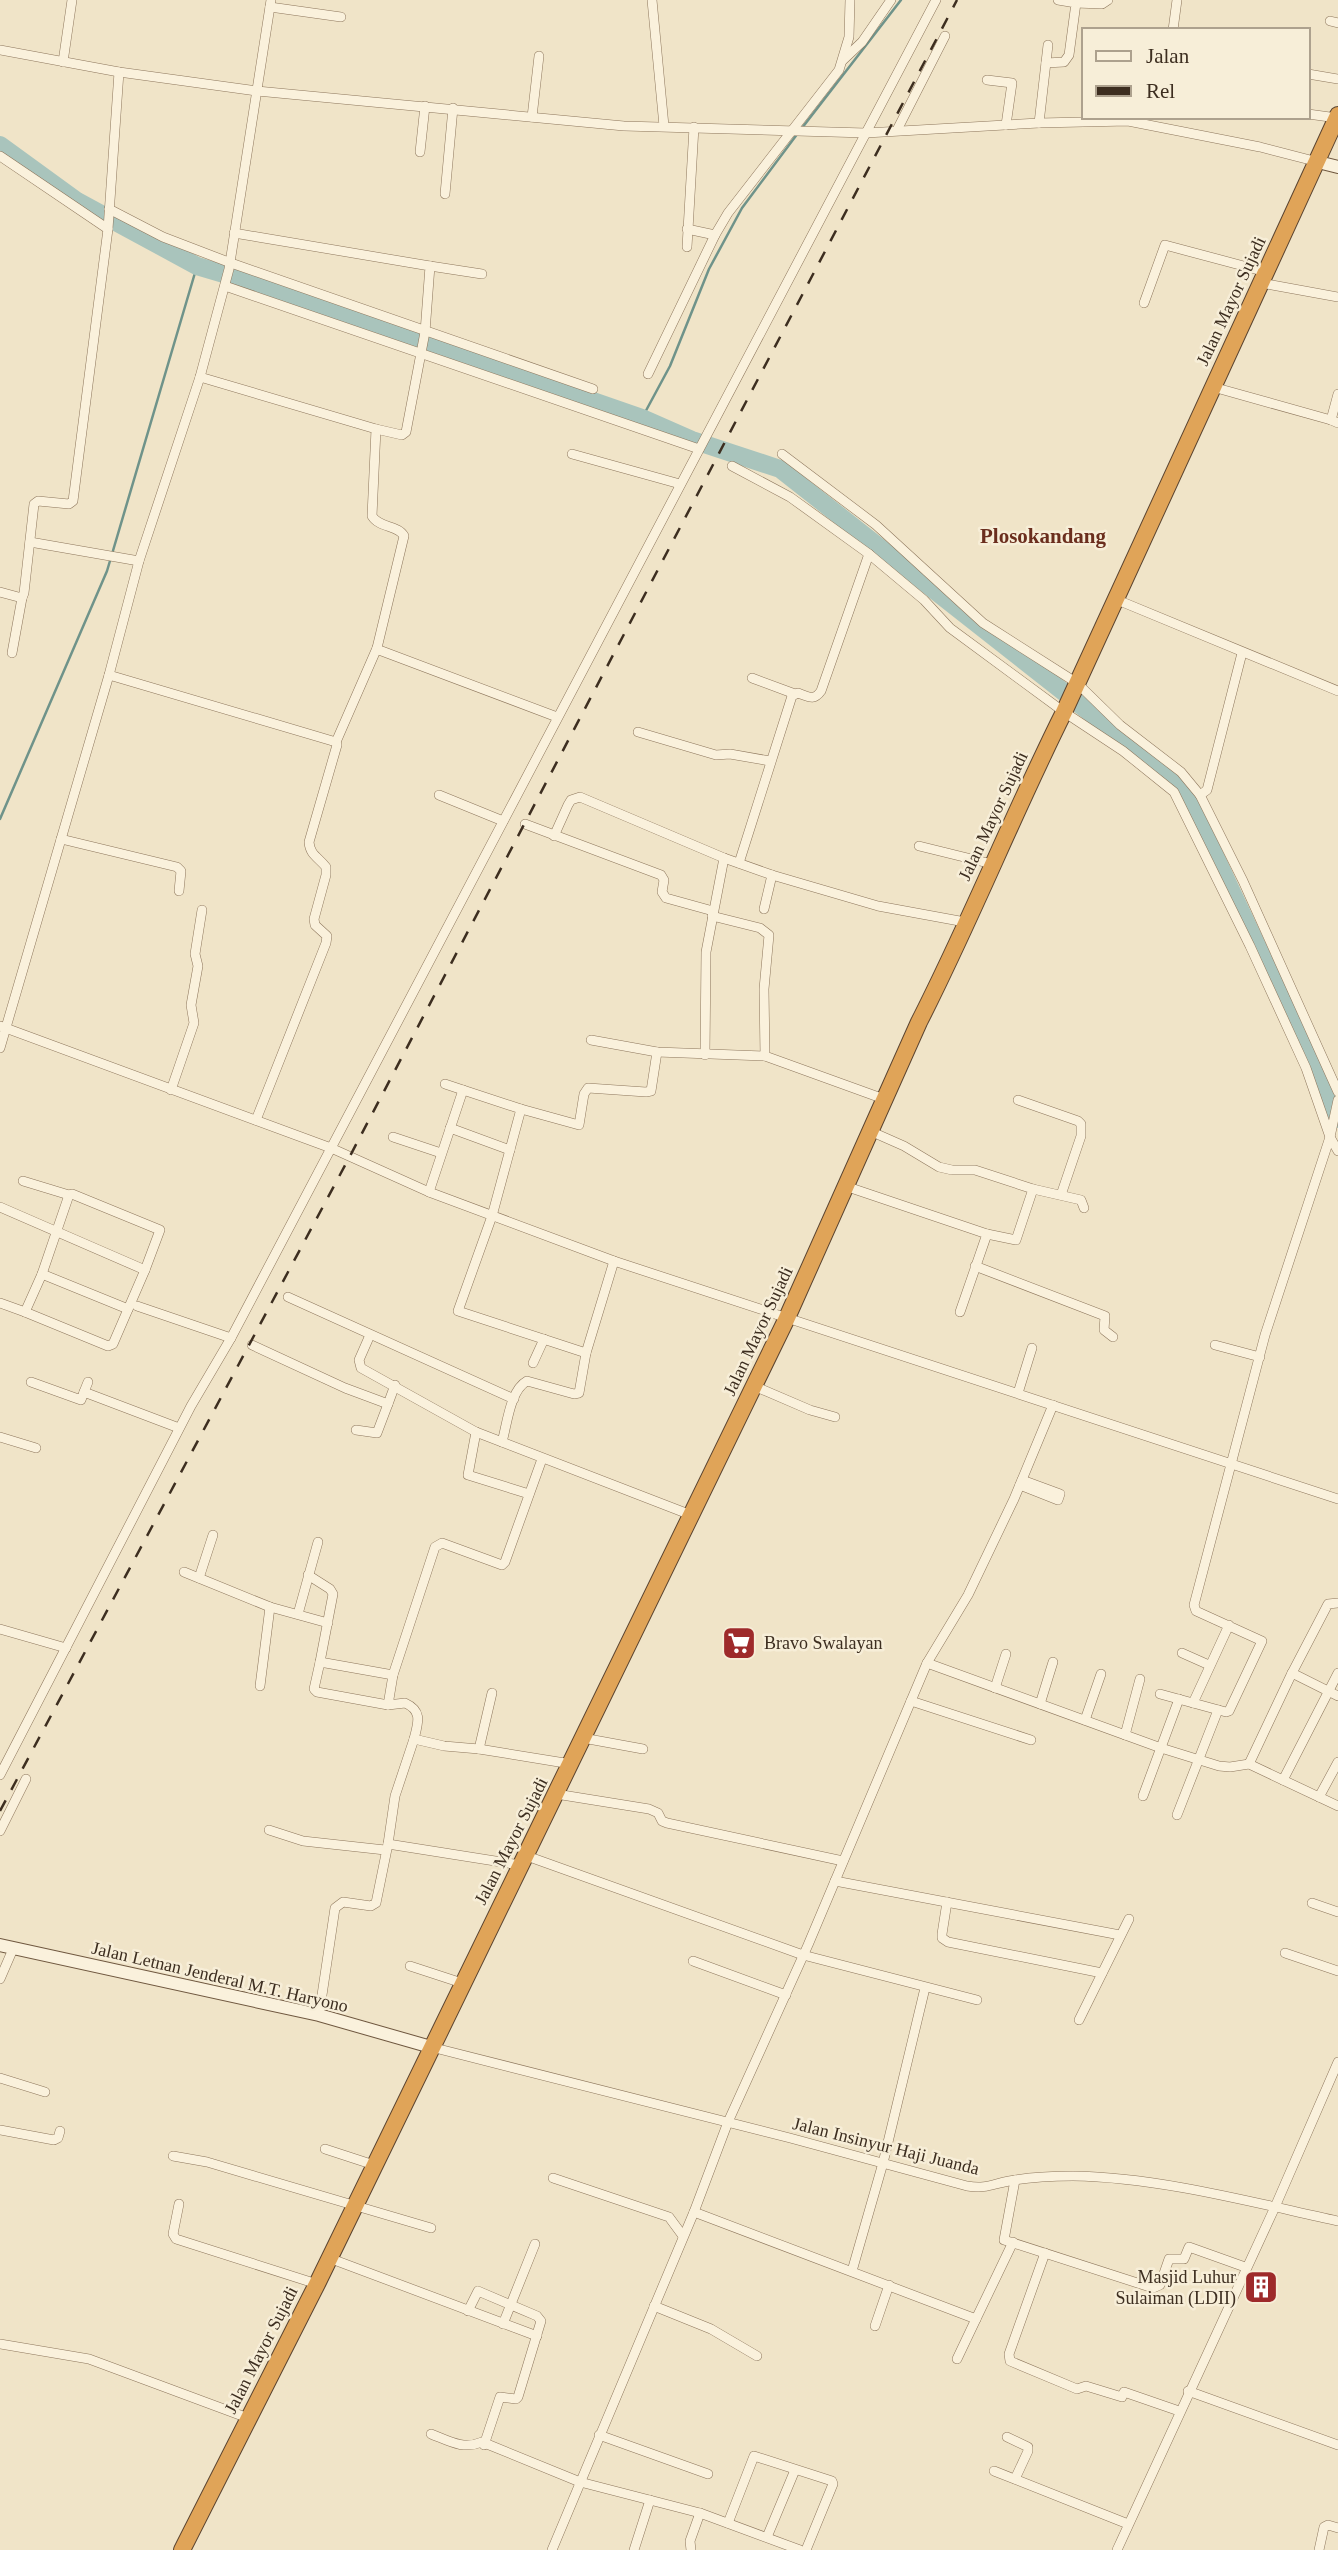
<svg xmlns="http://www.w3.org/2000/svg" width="1338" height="2550" font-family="Georgia,serif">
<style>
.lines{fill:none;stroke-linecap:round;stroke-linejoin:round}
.stream{stroke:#6f938a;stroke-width:2.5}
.river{stroke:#a9c4bc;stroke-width:18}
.street-casing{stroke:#8d765c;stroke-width:10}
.secondary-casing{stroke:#6f573f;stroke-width:14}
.highway-casing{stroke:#5b4430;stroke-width:18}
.street{stroke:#faf1dc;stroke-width:9}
.secondary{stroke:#faf1dc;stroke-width:12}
.highway{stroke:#e0a458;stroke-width:16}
.rail{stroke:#3d2e20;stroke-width:2.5;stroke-dasharray:12 12;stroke-linecap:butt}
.labels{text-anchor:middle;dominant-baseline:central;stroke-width:5;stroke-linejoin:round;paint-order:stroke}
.street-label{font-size:18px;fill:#3d2e20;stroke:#f7eed8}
.poi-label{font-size:18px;fill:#3d2e20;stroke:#f7eed8;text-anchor:start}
.quarter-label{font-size:21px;font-weight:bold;fill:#6b2e1e;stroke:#f7eed8}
</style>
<rect width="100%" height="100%" fill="#f0e4c8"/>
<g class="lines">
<g class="stream">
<path d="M802,128L901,0"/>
<path d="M642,418L670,366L709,269L742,208L798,133"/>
<path d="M0,819L107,571L197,266"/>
</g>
<path class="river" d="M0,145L77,201L197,266L241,279L642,418L692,440L780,469L1182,785L1338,1119"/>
<g class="street-casing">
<g id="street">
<path d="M652,0L664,126"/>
<path d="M1076,3L1102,4L1108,0"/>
<path d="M270,7L341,17"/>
<path d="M1330,21L1338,23"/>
<path d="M1173,30L1177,0"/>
<path d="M0,50L119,72L257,91L624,126L866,133L1039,123L1128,121L1260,147L1318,162"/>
<path d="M843,60L862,42L891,0"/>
<path d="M63,62L72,0"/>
<path d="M1046,63L1064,62L1069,55L1076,3L1058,0"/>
<path d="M1308,74L1338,79"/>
<path d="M987,80L1012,83L1006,125"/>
<path d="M1308,114L1337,118"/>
<path d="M532,117L539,56"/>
<path d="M1039,123L1048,45"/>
<path d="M897,130L945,36"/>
<path d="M420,152L425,106"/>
<path d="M0,156L108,229"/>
<path d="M445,194L453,108"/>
<path d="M109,209L163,237L231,263L593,389"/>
<path d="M687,229L715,235"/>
<path d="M234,233L430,266L425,332L406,432L402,435L376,429"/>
<path d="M687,247L694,127"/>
<path d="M430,266L482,274"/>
<path d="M1261,283L1338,297"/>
<path d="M225,286L699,449"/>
<path d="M1144,303L1165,245L1266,272"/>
<path d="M648,374L715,235L728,213L839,70L849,37L850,0"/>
<path d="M200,377L376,429L372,516C379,528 398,525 404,536L377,648L379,650L557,717"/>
<path d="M1213,387L1331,420"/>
<path d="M1338,394L1331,420L1338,423"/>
<path d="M572,454L680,484"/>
<path d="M782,454L876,525L983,623L1077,683L1120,725L1181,772L1200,795L1243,881L1338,1092"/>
<path d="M732,466L790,497L869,554L924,600L950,628L1064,712L1123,751L1174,792L1250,946L1306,1068L1330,1137L1338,1151"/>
<path d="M30,542L139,561"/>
<path d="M0,592L22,598L24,593L34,504L38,501L69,504L73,501L108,229L119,72"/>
<path d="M1115,599L1338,691"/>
<path d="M12,653L22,598"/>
<path d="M109,675L336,742L337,745L309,842C310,855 318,857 326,867V875L314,919L315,925L327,936L326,943L256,1120"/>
<path d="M752,678L795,694"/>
<path d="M638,732L716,755L730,754L770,761"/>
<path d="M336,742L377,648"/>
<path d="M439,795L503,821"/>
<path d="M1200,795L1207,790L1242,653"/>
<path d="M525,824L661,875L664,880L662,892L666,898L713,911"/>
<path d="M554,836L568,805L571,800L580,797L724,858L772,875L878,906L965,922"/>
<path d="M61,839L177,867L181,871L179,891"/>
<path d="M919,846L992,864"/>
<path d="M739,863L792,696L798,693C809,697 814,701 821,691L869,554"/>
<path d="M764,909L772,875"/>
<path d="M712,916L760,928L769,935L764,989L765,1056L884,1099"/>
<path d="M0,1026L331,1148L429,1192L614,1261L1338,1499"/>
<path d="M591,1040L657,1052L765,1056"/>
<path d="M0,1048L109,675L139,561L200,377L229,269L271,0"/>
<path d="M705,1055L706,952L724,858"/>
<path d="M445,1084L463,1090"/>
<path d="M171,1090L194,1023L191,1005L198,966L195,954L202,910"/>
<path d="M1018,1100L1078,1121L1081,1124V1136L1061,1195"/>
<path d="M521,1109L579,1125L584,1094L588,1088L646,1092L651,1091L657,1052"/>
<path d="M450,1128L510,1150"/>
<path d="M870,1131L904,1146L939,1167L952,1170H975L1033,1189L1016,1240L987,1234"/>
<path d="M393,1137L441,1153"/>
<path d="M23,1181L69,1195"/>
<path d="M845,1186L987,1234L960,1312"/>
<path d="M1033,1189L1081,1200L1084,1208"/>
<path d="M429,1192L463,1090L521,1109L492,1216L458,1311L586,1353"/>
<path d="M72,1194L160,1230L145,1270L113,1344L108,1346L25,1312L42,1274L69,1195Z"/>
<path d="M0,1207L145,1270"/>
<path d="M975,1266L1105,1316L1104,1330L1113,1337"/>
<path d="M42,1274L128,1309"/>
<path d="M288,1297L514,1399"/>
<path d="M0,1303L25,1312"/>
<path d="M137,1306L231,1338"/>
<path d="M370,1335L359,1360L361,1368L476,1432L691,1515"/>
<path d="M252,1345L345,1388L388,1404L395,1385"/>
<path d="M1215,1345L1260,1357"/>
<path d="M533,1363L544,1339"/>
<path d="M31,1382L81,1400L84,1392L179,1428"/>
<path d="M754,1386L810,1410L835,1417"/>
<path d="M84,1392L88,1382"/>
<path d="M1018,1393L1032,1348"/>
<path d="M356,1430L377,1433L388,1404"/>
<path d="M476,1432L468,1475L529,1494"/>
<path d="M0,1437L36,1448"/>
<path d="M502,1442C507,1425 510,1390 527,1381L574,1394L579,1393L586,1353L614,1261"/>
<path d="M542,1459L505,1562L502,1565L442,1543L435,1547L393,1675L388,1705L405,1703C423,1711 418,1723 414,1739L444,1746L479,1749L571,1764"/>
<path d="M1020,1485L1058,1500L1060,1494L1022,1480"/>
<path d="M184,1572L270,1607L328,1623"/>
<path d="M308,1575L330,1589L333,1594L320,1662"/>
<path d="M199,1578L213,1535"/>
<path d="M298,1614L318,1542"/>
<path d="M1229,1625L1193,1703L1226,1712L1229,1711L1262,1641L1196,1611L1194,1605L1265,1335L1330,1137L1338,1100"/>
<path d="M0,1629L66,1648"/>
<path d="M1182,1653L1209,1665"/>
<path d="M927,1663L1161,1748L1219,1766L1230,1767L1249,1764L1338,1806"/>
<path d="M1292,1673L1338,1696"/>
<path d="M260,1686L270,1607"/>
<path d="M995,1688L1006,1654"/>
<path d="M1160,1694L1193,1703"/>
<path d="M911,1701L1031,1740"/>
<path d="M1040,1704L1053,1662"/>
<path d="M388,1705L317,1692L314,1689L320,1662L393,1675"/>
<path d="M1085,1720L1101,1674"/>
<path d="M1125,1735L1140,1679"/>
<path d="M583,1738L643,1749"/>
<path d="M479,1749L492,1693"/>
<path d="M1249,1764L1292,1673L1328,1604L1338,1603"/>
<path d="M0,1775L191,1406L231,1338L936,0"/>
<path d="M1283,1780L1338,1673"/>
<path d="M556,1794L649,1809L658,1813L662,1821L667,1823L843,1861"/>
<path d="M1143,1796L1179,1699"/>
<path d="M1319,1797L1338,1762"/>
<path d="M1177,1815L1218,1710"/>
<path d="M269,1830L303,1841L385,1850"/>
<path d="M0,1831L26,1779"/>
<path d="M388,1844L395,1796L414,1739"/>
<path d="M524,1855L803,1955L977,2000"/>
<path d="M835,1881L1120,1935"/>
<path d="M947,1902L942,1934V1938L948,1942L1102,1973"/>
<path d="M1312,1903L1338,1912"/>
<path d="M1285,1953L1338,1971"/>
<path d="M693,1961L786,1995"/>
<path d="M410,1966L462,1983"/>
<path d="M0,1979L13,1949"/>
<path d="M319,2015L335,1908L343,1902L371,1906L376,1903L388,1844L520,1865"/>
<path d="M1079,2020L1129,1919"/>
<path d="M431,2047L790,2138L967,2186C987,2189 992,2184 1009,2181C1030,2177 1052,2176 1073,2176C1158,2177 1255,2203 1338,2221"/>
<path d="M0,2078L45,2092"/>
<path d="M0,2130L54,2140L58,2138L60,2131"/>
<path d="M325,2149L374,2165"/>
<path d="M173,2156L207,2162L431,2228"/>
<path d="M553,2178L669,2217L683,2236"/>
<path d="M1015,2180L1004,2240L1153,2288L1160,2285L1169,2259H1184L1189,2247L1245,2267"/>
<path d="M179,2204L173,2234L176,2239L317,2284"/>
<path d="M694,2212L976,2319L1013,2242"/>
<path d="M1045,2253L1009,2354L1010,2361L1077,2389L1086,2386L1122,2397L1124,2392L1179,2411"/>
<path d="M329,2258L537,2336"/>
<path d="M852,2271L883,2163L925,1988"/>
<path d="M654,2306L711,2329L757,2356"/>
<path d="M468,2311L478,2291L537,2316L541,2321L518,2397L516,2399L500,2397L484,2445"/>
<path d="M503,2324L535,2244"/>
<path d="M875,2326L889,2285"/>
<path d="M0,2344L89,2359L248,2418"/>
<path d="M957,2359L976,2319"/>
<path d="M1188,2391L1338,2445"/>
<path d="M431,2434C449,2441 463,2450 482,2442L580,2482L700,2513L800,2550"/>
<path d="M599,2435L708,2474"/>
<path d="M1007,2437L1028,2447V2451L1015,2479"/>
<path d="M994,2471L1128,2524"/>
<path d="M728,2523L754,2456L832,2481L833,2484L806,2550"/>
<path d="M767,2537L795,2470"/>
<path d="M552,2550L694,2212L728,2122L808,1945L927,1663L968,1595L1014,1499L1053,1405"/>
<path d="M634,2550L650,2500"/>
<path d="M691,2550L690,2541L700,2513"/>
<path d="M1117,2550L1275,2207L1338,2062"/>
<path d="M1319,2550L1324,2527L1328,2525L1338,2528"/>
</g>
</g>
<g class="secondary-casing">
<g id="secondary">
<path d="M1318,162L1338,167"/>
<path d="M0,1945L319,2015L431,2047"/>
</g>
</g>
<g class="highway-casing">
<path id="highway" d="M182,2550L317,2284L786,1320L919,1022C971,920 1013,814 1064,712L1338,115"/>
</g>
<use href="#street" class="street"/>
<use href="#secondary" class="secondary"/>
<use href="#highway" class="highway"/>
<path class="rail" d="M0,1811L350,1156L957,0"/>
</g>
<defs>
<g id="supermarket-square" transform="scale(1.75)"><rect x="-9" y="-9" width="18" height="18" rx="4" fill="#9e2a2b" stroke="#f7eed8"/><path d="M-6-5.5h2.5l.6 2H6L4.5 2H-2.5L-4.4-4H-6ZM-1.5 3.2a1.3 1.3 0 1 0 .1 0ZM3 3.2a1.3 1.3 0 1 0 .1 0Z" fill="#fff"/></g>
<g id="building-square" transform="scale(1.75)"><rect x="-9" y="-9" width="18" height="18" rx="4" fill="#9e2a2b" stroke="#f7eed8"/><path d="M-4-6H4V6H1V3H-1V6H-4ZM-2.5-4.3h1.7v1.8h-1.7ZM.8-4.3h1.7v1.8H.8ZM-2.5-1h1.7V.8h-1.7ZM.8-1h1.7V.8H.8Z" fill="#fff"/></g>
</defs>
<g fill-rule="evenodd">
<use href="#supermarket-square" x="739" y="1643"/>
<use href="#building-square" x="1261" y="2287"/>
</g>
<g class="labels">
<g class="street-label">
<text transform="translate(1231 301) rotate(-65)">Jalan Mayor Sujadi</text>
<text transform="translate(993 816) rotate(-65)">Jalan Mayor Sujadi</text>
<text transform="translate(758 1331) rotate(-65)">Jalan Mayor Sujadi</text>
<text transform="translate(511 1841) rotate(-63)">Jalan Mayor Sujadi</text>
<text transform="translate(220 1977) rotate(13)">Jalan Letnan Jenderal M.T. Haryono</text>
<text transform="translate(886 2146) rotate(14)">Jalan Insinyur Haji Juanda</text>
<text transform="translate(261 2350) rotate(-63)">Jalan Mayor Sujadi</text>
</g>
<g class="poi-label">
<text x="764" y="1643">Bravo Swalayan</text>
<text x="1236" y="2277" text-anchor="end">Masjid Luhur<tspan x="1236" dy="21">Sulaiman (LDII)</tspan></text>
</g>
<g class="quarter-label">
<text x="1043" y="536">Plosokandang</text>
</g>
</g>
<rect x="1082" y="28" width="228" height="91" fill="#f7eed8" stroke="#ada18e" stroke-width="2"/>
<rect x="1096" y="51" width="35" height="10" fill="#faf1dc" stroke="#ada18e" stroke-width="2"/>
<text x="1146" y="63" font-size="21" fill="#3d2e20">Jalan</text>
<rect x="1096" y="86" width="35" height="10" fill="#3d2e20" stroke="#ada18e" stroke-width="2"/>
<text x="1146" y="98" font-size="21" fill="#3d2e20">Rel</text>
</svg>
